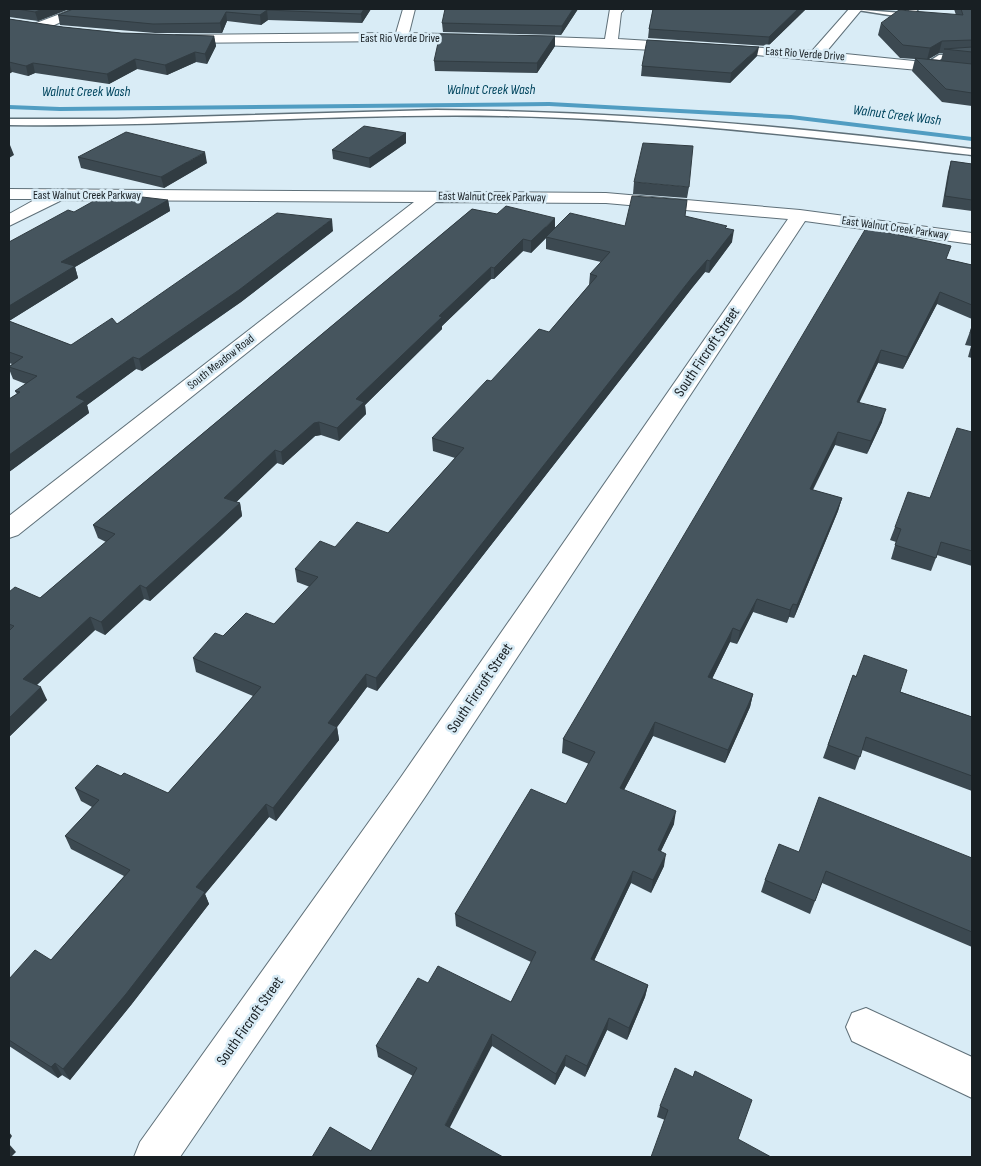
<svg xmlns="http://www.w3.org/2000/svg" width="981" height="1166" font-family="'Sofia Sans Condensed',sans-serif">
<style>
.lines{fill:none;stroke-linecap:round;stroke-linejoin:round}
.stream{fill:#519dc2;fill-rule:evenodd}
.service-casing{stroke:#5f7079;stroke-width:3}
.minor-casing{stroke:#5f7079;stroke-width:2}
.service{fill:#fff;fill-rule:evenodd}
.minor{fill:#fff;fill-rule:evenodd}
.wall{fill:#3c4951;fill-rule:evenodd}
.shaded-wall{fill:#313c42}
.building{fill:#46555e;stroke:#313c42}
.labels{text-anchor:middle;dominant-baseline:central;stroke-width:5;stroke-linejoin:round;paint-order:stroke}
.far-street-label{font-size:12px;fill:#181f23;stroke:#d9ecf6}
.far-water-label{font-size:14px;font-style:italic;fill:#01455e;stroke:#d9ecf6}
.street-label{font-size:15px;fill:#181f23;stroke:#d9ecf6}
</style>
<rect width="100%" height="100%" fill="#d9ecf6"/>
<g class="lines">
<path class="stream" d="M549,102L791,115L972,137V141L791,119L549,106L60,111L9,109V105L60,107Z"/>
<g class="service-casing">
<g id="service">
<path d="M851,9L902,13L908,12L910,9H918L913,16L902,17Z"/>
<path d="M972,54V58L941,59L929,68L922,66L939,55Z"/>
<path d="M436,110C616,111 794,126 972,149V155C816,138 661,119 503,116C339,113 174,127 9,125V119H116Z"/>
</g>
</g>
<g class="minor-casing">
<g id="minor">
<path d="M73,9H90L41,31H31L29,28L31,25Z"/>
<path d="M403,9H415L409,33L476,35L483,39L476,43L401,41L176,43L169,39L176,35L396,33Z"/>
<path d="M610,9H624L621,13L618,39L812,51L849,9H862L826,52L972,67V75L746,54L519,44L512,40L519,36L605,39Z"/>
<path d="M9,189L606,193L800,210L972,233V244L805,221L425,797L180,1157H134L140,1142L401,777L788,219L606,203L436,202L18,535L9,538V516L414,202L62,200L9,226V214L36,199H9Z"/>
<path d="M866,1008L972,1057V1098L852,1041L846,1027L852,1013Z"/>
</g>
</g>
<use href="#service" class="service"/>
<use href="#minor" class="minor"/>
</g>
<g class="wall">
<path d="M9,9H69L38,21L9,17Z"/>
<path d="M73,9H371L362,23L268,20L261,25L227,21L222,33H155L60,25L58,15Z"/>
<path d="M578,9L561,35L443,32L442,23Z"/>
<path d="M653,9H806L768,46L648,38L649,29Z"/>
<path d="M954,9H972V106L942,102L912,71L915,59L900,58L878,35L881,23L956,15ZM939,53H943L941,60L929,59Z"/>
<path d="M9,19L63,27L121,33L214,36L216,46L207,64L196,62L167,75L137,69L109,84L35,73L28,76L12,72L9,74Z"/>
<path d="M555,36V46L537,73L435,71L434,61Z"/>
<path d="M757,56L730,83L641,76L642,66Z"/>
<path d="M406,133V143L370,168L333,159L332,150Z"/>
<path d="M78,157L207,163L164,188L81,168Z"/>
<path d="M951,161L972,164V211L942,207L948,172Z"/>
<path d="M634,182L689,187L687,198L633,194Z"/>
<path d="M168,200L170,211L75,267L78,278L9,321L71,345L117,324L333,231L241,302L142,371L136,369L87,405L89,413L9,472V399L17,394L15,391L26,384L13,379L9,369V366L12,364L9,363V242L74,212Z"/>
<path d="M472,209L555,229L625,226L685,216L727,229L732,242L709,273L705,272L692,288L377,691L367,687L337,727L339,740L276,821L269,817L205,894L209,904L131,1005L70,1080L62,1075L58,1078L9,1046V979L51,960L124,876L71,849L65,836L92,807L81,801L75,788L121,776L168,793L225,729L253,696L196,672L193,658L223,636L274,624L310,587L297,582L295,569L335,547L388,533L455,458L433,451L432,438L491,381L549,332L589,285L590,274L601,262L546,249V238L531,253L523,251L494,279H491L442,326V329L365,405L366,414L339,441L321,435L315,436L283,465L277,463L236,502L240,503L242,516L220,537L150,601L144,599L105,635L95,630L37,685L47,700L9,737V592L40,598L106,542L98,538L93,525Z"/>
<path d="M947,259L972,265V319L937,304L903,369L878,363L859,402L882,422L867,454L835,445L813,490L842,498L838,511L794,618L789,617L787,623L753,612L737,644L730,642L712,679L753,694L750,707L725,763L653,736L624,790L674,824L661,851L664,866L651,893L631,883L594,961L648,985L645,997L627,1040L607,1030L585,1077L565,1066L555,1085L492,1046L371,1151L413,1076L378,1057L376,1046L428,983L511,1002L531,962L456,926L455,914L566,804L589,764L562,753L563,739Z"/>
<path d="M972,326V358L968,357L971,346L965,345Z"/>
<path d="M972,432V566L937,555L931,571L891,559L896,542L890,540L895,527L930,498Z"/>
<path d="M853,675L972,717V791L862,750L855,770L823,758Z"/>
<path d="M799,852L972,858V947L822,883L810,914L761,892L765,880Z"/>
<path d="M693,1077L752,1100L665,1120L657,1117L660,1106Z"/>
</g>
<g class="shaded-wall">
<path d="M43,9H69L38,21L35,12Z"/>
<path d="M364,9H371L362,23L361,14Z"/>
<path d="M573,9H578L561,35L562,26Z"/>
<path d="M798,9H806L768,46L769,37Z"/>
<path d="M267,10L268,20L261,25L260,15Z"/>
<path d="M226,12L227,21L222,33L220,23Z"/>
<path d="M214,36L216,46L207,64L205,54Z"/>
<path d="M555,36V46L537,73V63Z"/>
<path d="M942,41L939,53L927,60L930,48Z"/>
<path d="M759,47L757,56L730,83L731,73Z"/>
<path d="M195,52L196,62L167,75L165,65Z"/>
<path d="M135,59L137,69L109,84L107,74Z"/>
<path d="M9,62L12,72L9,74Z"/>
<path d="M33,63L35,73L28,76L26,66Z"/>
<path d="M406,133V143L370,168L369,158Z"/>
<path d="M9,145H10L14,155L9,158Z"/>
<path d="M205,152L207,163L164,188L161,177Z"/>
<path d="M168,200L170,211L75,267L78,278L9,321V306L61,262Z"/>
<path d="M555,218V229L531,253V241Z"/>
<path d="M332,219L333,231L241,302L142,371L139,359Z"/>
<path d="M734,230L732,242L709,273L710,261Z"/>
<path d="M523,239V251L494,279V268Z"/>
<path d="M707,260L705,272L692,288L377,691L376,678L693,276Z"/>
<path d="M491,267V279L442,326V329L365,405L366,414L339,441L337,428L356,399L439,316Z"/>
<path d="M940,292L937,304L903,369L907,357Z"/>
<path d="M881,350L878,363L854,414L857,402Z"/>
<path d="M133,357L136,369L87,405L89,413L9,472V455L76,397Z"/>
<path d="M886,409L882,422L867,454L871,441Z"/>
<path d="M319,422L321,435L315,436L283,465L281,452L314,423Z"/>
<path d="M838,432L835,445L806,502L810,489Z"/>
<path d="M275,450L277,463L227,511L224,498Z"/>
<path d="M842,498L838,511L794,618L797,605Z"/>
<path d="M240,503L242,516L150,601L146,588Z"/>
<path d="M140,585L144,599L105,635L101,622Z"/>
<path d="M757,599L753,612L737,644L740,631Z"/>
<path d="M793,604L789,617L787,623L790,610Z"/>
<path d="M90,617L95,630L29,692L23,679Z"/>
<path d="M733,628L730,642L706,691L708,677Z"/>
<path d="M366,674L367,687L337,727L339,740L276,821L273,808L328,723Z"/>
<path d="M41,687L47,700L9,737V718Z"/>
<path d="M753,694L750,707L725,763L728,750Z"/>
<path d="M655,722L653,736L618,801L620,788Z"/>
<path d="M266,804L269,817L205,894L209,904L131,1005L70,1080L63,1069L196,887Z"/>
<path d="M676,811L674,824L655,863L658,850Z"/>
<path d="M666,854L664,866L651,893L653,880Z"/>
<path d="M633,871L631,883L589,971L591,959Z"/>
<path d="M648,985L645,997L627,1040L629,1028Z"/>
<path d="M609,1018L607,1030L585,1077L587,1066Z"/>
<path d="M492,1034V1046L446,1135L445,1125Z"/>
<path d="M566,1055L565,1066L555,1085L556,1074Z"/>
<path d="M55,1063L62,1075L58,1078L51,1067Z"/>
<path d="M9,1132L12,1136L9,1141Z"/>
<path d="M9,1144L16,1152L11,1157H9Z"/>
</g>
<g class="building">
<path d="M17,9H43L35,12Z"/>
<path d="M73,9H364L361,14L267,10L260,15L226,12L220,23L153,24L58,15Z"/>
<path d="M445,9H573L562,26L442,23Z"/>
<path d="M653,9H798L769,37L649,29Z"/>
<path d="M961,9H972V40L942,41L930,48L903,45L881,23L899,10L963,15Z"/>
<path d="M9,19L63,27L121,33L214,36L205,54L195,52L165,65L135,59L107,74L33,63L26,66L9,62Z"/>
<path d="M440,34L555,36L537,63L434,61Z"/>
<path d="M647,40L759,47L731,73L642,66Z"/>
<path d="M972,47V52L944,49Z"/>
<path d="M915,58L972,64V93L946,89Z"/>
<path d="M364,126L406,133L369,158L332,150Z"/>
<path d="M126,132L205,152L161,177L78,157Z"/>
<path d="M643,143L693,146L689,187L634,182Z"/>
<path d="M951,161L972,164V200L945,196Z"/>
<path d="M108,193L168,200L61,262L75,266L9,306V242L68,210L74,212Z"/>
<path d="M632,196L687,200L685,216L727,226L725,228L734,230L710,261L707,260L693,276L376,678L366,674L328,723L337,727L273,808L266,804L196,887L205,892L126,994L63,1069L55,1063L51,1067L9,1040V979L35,950L51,960L130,870L65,836L99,800L75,788L97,765L121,776L124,773L168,793L225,729L261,687L193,658L215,633L223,636L246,613L274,624L318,577L295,569L320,541L335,547L357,522L388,533L464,448L432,438L487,380L491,381L539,329L549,332L597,276L590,274L610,252L546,237L570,213L625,226Z"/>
<path d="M506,206L555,218L531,241L523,239L494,268L491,267L439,316L442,317L356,399L364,402L337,428L319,422L314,423L281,452L275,450L224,498L240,503L217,524L146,588L140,585L101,622L90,617L23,679L41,687L9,718V631L14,626L9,624V592L15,587L40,598L115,534L93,525L472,209L497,214Z"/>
<path d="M277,213L332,219L239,290L139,359L133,357L76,397L85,401L9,455V399L20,392L15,391L37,376L9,367L23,357L9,352V321L71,345L112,318L117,324Z"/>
<path d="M866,228L951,246L946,259L972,265V305L940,292L907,357L881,350L857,402L886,409L871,441L838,432L810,489L842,498L797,605L793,604L790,610L757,599L740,631L733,628L708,677L753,694L728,750L655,722L620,788L676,811L658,850L666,854L653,880L633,871L591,959L648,985L629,1028L609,1018L587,1066L566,1055L556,1074L492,1034L445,1125L503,1157H312L330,1127L371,1151L417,1068L376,1046L418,978L428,983L438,966L511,1002L536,952L455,914L531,789L566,804L595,752L563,739Z"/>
<path d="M972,326V333H970Z"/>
<path d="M957,428L972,432V551L941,542L936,558L895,545L901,529L895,527L908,492L930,498Z"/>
<path d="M864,655L907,670L900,692L972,717V776L866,737L860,757L828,745L853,675L856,677Z"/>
<path d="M819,797L972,858V932L826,871L815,901L765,880L779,844L799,852Z"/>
<path d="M675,1068L693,1077L695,1071L752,1100L738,1139L771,1157H651L668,1110L660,1106Z"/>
</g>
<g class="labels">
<g class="far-street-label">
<text x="400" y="38">East Rio Verde Drive</text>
<text transform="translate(805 54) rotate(4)">East Rio Verde Drive</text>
<text x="87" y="195">East Walnut Creek Parkway</text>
<text transform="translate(492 197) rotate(1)">East Walnut Creek Parkway</text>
<text transform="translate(895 228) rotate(8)">East Walnut Creek Parkway</text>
<text transform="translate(221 362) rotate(-38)">South Meadow Road</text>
</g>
<g class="far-water-label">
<text x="491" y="89">Walnut Creek Wash</text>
<text x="86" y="91">Walnut Creek Wash</text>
<text transform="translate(897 115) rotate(7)">Walnut Creek Wash</text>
</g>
<g class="street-label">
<text transform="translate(707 352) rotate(-56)">South Fircroft Street</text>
<text transform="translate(480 688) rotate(-56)">South Fircroft Street</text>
<text transform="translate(250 1021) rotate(-55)">South Fircroft Street</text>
</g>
</g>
<rect width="981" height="1166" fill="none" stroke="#181f23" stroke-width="20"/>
</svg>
